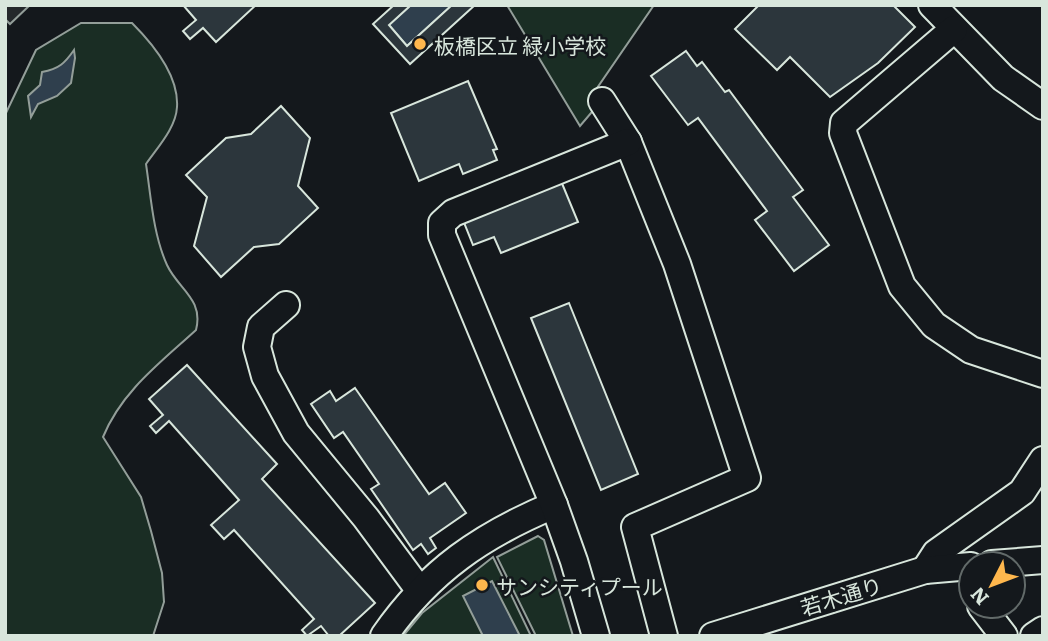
<svg xmlns="http://www.w3.org/2000/svg" width="1048" height="641" font-family="Literata,'Noto Sans JP',serif">
<style>
.green{fill:#1a2d24;stroke:#939e99;stroke-width:2}
.parking{fill:#24282b;stroke:#939e99;stroke-width:2}
.water{fill:#2f3f4d;stroke:#939e99;stroke-width:2}
.building{fill:#2c363c;stroke:#d8e6dc;stroke-width:2}
.lines{fill:none;stroke-linecap:round;stroke-linejoin:round}
.minor-casing{stroke:#d8e6dc;stroke-width:30}
.minor{stroke:#14181c;stroke-width:26}
.poi-dot{fill:#ffb74d;stroke:#14181c;stroke-width:2.5}
.labels{text-anchor:middle;dominant-baseline:central;stroke-width:5;stroke-linejoin:round;paint-order:stroke}
.poi-label{font-size:21px;fill:#d8e6dc;stroke:#14181c;text-anchor:start}
.street-label{font-size:21px;fill:#d8e6dc;stroke:#14181c}
</style>
<rect width="100%" height="100%" fill="#14181c"/>
<g class="green">
<path d="M507,5H654L593,94L597,106L580,126Z"/>
<path d="M81,23H132C153,44 179,76 177,107C176,128 157,148 146,164C151,197 153,234 167,265C178,289 204,299 196,330C160,363 122,391 103,437L141,497L151,531L162,573L164,602L153,636H5V115L36,50Z"/>
<path d="M538,536L544,540L573,636H536L497,557Z"/>
<path d="M493,557L531,636H403L422,613Z"/>
</g>
<path class="parking" d="M5,5H30L10,24L5,19Z"/>
<g class="water">
<path d="M411,5H452L407,46L389,25Z"/>
<path d="M74,50L75,58L71,83L57,96L38,104L31,117L28,96L40,85L42,72C59,69 65,63 74,50Z"/>
<path d="M492,581L520,636H483L463,596Z"/>
</g>
<g class="building">
<path d="M183,5H256L216,42L203,28L190,39L183,31L196,20Z"/>
<path d="M394,5H411L389,25L407,46L452,5H475L410,64L373,24Z"/>
<path d="M759,5H893L915,27L878,63L830,97L790,57L777,70L735,29Z"/>
<path d="M686,51L697,66L702,62L725,92L729,90L803,190L793,197L829,245L794,271L755,220L767,211L698,118L688,125L651,76Z"/>
<path d="M468,81L497,149L493,150L497,160L463,174L459,164L419,181L391,113Z"/>
<path d="M281,106L310,138L298,186L318,208L279,244L254,247L221,277L194,246L207,197L186,175L226,138L251,134Z"/>
<path d="M561,181L578,222L501,253L494,237L473,245L463,220Z"/>
<path d="M569,303L638,474L601,490L531,318Z"/>
<path d="M187,365L277,464L262,479L375,603L339,636H329L321,626L307,636L302,630L314,619L234,530L224,539L211,525L239,500L169,421L156,433L150,426L163,415L149,399Z"/>
<path d="M355,388L429,494L445,483L466,513L430,538L436,548L428,554L421,544L413,550L371,489L379,484L343,432L334,438L311,404L330,391L336,401Z"/>
</g>
<g class="lines">
<g class="minor-casing">
<g id="minor">
<path d="M932,5L1003,78L1043,106"/>
<path d="M954,29L844,123L843,133L902,286L934,325L971,350L1043,374"/>
<path d="M602,101L628,142L677,264L747,478L635,527L664,636"/>
<path d="M286,305L261,327L257,347L265,376L296,433L366,518L420,591"/>
<path d="M992,564L1043,560"/>
<path d="M925,570L936,553L1022,492L1043,460"/>
<path d="M981,606L1004,636"/>
<path d="M384,636C429,571 482,535 554,505"/>
<path d="M596,636L574,561L554,505L442,235V223L453,213L628,142"/>
<path d="M713,636L925,570L971,566"/>
<path d="M1034,636L1043,630"/>
</g>
</g>
<use href="#minor" class="minor"/>
</g>
<g class="poi-dot">
<circle cx="420" cy="44" r="7"/>
<circle cx="482" cy="585" r="7"/>
</g>
<g class="labels">
<g class="poi-label">
<text x="434" y="44">板橋区立 緑小学校</text>
<text x="496" y="585">サンシティプール</text>
</g>
<g class="street-label">
<text transform="translate(841 595) rotate(-17)">若木通り</text>
</g>
</g>
<rect width="1048" height="641" fill="none" stroke="#d8e6dc" stroke-width="14"/>
<g transform="translate(992 585) rotate(228)"><circle r="33" fill="#14181c" stroke="#626a69" stroke-width="2"/>
<path d="M0-5L12 26L0 18L-12 26Z" fill="#ffb74d"/>
<text y="-10" font-size="19" font-weight="bold" text-anchor="middle" fill="#d8e6dc">N</text>
</g>
</svg>
